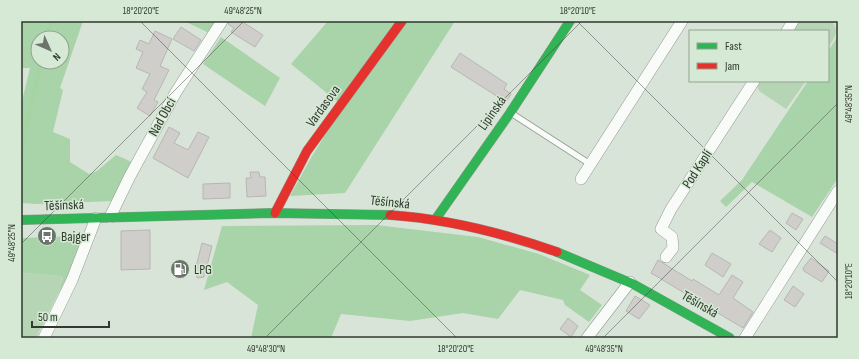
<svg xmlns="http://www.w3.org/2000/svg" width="859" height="359" font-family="'Sofia Sans Condensed',sans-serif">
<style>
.green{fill:#b6d5b5}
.forest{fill:#a9d3a8;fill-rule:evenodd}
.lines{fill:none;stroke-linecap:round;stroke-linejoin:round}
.stream{stroke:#a3d5a1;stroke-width:3}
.building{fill:#cfcecb;stroke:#b7b6b3}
.lane-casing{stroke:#939b92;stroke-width:7}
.street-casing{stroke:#939b92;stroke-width:12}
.fast-casing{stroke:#939b92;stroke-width:10}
.jam-casing{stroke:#939b92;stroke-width:10}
.lane{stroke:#f9fbf9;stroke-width:5.5}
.street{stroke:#f9fbf9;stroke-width:11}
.fast{stroke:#30b455;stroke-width:9}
.jam{stroke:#e5322d;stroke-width:9}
.ticks{fill:none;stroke:#313930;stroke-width:1;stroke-opacity:0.45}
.labels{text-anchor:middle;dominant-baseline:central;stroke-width:3;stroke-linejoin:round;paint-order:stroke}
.street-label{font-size:14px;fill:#313930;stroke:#d5e9d4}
.poi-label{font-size:14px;fill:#313930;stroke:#d5e9d4;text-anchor:start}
.neatline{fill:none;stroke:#313930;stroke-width:1.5}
.ticks-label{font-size:10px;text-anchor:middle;fill:#313930}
</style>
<rect width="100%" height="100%" fill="#d9e4d9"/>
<g class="green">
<path d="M799,21H832C840,32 835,37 828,48V31H792Z"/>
<path d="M760,81H806L786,109L759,91L757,86Z"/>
<path d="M25,273L60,276L64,282L36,338H21V275Z"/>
</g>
<g class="forest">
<path d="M21,21H83L60,88L63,90L53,132L70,139V162L89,174L97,171L116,155L132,162L114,201L37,204L21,203V105L30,68H21ZM38,38H62V62H38Z"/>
<path d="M184,21H217L209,33Z"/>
<path d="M328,21H455L345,193L290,196L311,158L343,106L291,64Z"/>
<path d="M838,36V178L812,217L752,182L726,207L720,201L742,180L808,81H828V51Z"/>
<path d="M221,37L280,78L265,106L203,64Z"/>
<path d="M376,225L478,237L539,254L590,275L580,290L602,305L589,322L565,305L563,300L520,290L498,319L463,313L410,321L341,314L331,338H251L258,305L227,282L204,290L222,226Z"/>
<path d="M86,234L63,291L60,290L63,279L60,276L25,273L21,275V238L82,236Z"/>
</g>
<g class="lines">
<g class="stream">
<path d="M47,38L51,21"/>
<path d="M22,147L41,62"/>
</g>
</g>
<g class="building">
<path d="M229,21H241L263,35L255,47L231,32L234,28L228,24Z"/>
<path d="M181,27L201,40L194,51L173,39Z"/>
<path d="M155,31L172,39L160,66L169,70L154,100L158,102L150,116L137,108L147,92L142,89L150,74L136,68L143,52L136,49L140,40L149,44Z"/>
<path d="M460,53L507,84L504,89L511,94L506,102L451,67Z"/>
<path d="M169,127L180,133L174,143L188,150L198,132L209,137L188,178L153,158Z"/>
<path d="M250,172H259L260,177H265L266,196L247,197L246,178H251Z"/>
<path d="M230,183V198L203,199V184Z"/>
<path d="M792,213L803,219L796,230L786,223Z"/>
<path d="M150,230V269L121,270V231Z"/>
<path d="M770,230L781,238L772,252L759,244Z"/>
<path d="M825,236L838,244V254L820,243Z"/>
<path d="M202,243L212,246L207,266L204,265V277L197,278L196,267Z"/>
<path d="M712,253L731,264L723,277L705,265Z"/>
<path d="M811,258L829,271L822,282L804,271L803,268Z"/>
<path d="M658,260L692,281L693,279L719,295L732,275L743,282L733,298L753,312L743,328L651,273Z"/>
<path d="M793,286L804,294L795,307L784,300Z"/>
<path d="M635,296L650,305L639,319L626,311Z"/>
<path d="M568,318L578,326L571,337L560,329Z"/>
</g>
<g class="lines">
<g class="lane-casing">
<path id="lane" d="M511,113L590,164"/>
</g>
<g class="street-casing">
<g id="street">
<path d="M787,31L793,21"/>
<path d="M581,179L682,21"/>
<path d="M110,217L130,176L176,92L222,21"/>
<path d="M666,257L673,248L672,237L661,229L671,209L754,81"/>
<path d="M44,338L72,280L96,218"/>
<path d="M587,338L630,282"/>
<path d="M745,338L838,191"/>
</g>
</g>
<g class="fast-casing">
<g id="fast">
<path d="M21,220L273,213L390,215"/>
<path d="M435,220L510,113L570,21"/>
<path d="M557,252L633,284L730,338"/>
</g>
</g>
<g class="jam-casing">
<g id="jam">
<path d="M275,213L307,151L402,21"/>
<path d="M390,215C448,219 503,233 557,252"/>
</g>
</g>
<use href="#lane" class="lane"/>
<use href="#street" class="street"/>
<use href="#fast" class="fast"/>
<use href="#jam" class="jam"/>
</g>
<path class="ticks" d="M140,21L457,338M577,21L838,282M21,244L244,21M265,338L582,21M603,338L838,103"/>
<defs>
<g id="bus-disc" transform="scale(1)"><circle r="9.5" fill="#6c756b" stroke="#d5e9d4"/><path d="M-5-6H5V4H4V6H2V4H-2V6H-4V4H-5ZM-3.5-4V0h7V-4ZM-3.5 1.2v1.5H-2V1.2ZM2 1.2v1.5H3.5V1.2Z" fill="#fff"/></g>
<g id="fuel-disc" transform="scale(1)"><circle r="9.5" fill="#6c756b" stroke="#d5e9d4"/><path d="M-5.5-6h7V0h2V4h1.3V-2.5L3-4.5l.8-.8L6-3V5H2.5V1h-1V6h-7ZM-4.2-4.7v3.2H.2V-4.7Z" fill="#fff"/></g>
</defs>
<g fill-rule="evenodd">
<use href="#bus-disc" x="47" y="236"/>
<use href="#fuel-disc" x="180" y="269"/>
</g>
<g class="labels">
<g class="street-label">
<text transform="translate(323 106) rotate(-54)">Vardasova</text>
<text transform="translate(492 113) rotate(-55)">Lipinská</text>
<text transform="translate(162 117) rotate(-61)">Nad Obcí</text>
<text transform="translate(697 169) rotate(-57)">Pod Kaplí</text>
<text transform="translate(390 202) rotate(6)">Těšínská</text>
<text transform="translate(64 205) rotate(-2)">Těšínská</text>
<text transform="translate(700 304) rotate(30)">Těšínská</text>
</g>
<g class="poi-label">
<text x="61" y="236">Bajger</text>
<text x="194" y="269">LPG</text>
</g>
</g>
<rect width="859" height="359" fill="none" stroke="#d5e9d4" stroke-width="44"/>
<rect x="689" y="30" width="140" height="52" fill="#d5e9d4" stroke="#93a392"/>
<rect x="697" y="43" width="20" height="6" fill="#30b455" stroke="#93a392"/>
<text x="725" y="50" font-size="12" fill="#313930">Fast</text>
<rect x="697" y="63" width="20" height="6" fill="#e5322d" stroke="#93a392"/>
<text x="725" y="70" font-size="12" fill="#313930">Jam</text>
<g transform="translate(50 50) rotate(135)"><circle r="19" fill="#d5e9d4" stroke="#93a392"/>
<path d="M0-3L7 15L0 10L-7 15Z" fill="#6c756b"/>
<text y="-6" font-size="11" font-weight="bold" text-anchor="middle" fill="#313930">N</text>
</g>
<path d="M32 321v6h77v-6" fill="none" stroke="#313930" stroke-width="2"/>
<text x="38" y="321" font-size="12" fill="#313930" stroke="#d5e9d4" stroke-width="3" paint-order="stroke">50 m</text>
<rect x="22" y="22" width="815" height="315" class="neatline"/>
<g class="ticks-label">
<text x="141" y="14">18°20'20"E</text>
<text x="243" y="14">49°48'25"N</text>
<text x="578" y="14">18°20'10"E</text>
<text transform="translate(848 104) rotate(-90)" y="4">49°48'35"N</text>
<text transform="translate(11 243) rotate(-90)" y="4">49°48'25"N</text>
<text transform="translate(848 281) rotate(-90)" y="4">18°20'10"E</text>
<text x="266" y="352">49°48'30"N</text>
<text x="456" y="352">18°20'20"E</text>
<text x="604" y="352">49°48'35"N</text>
</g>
</svg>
